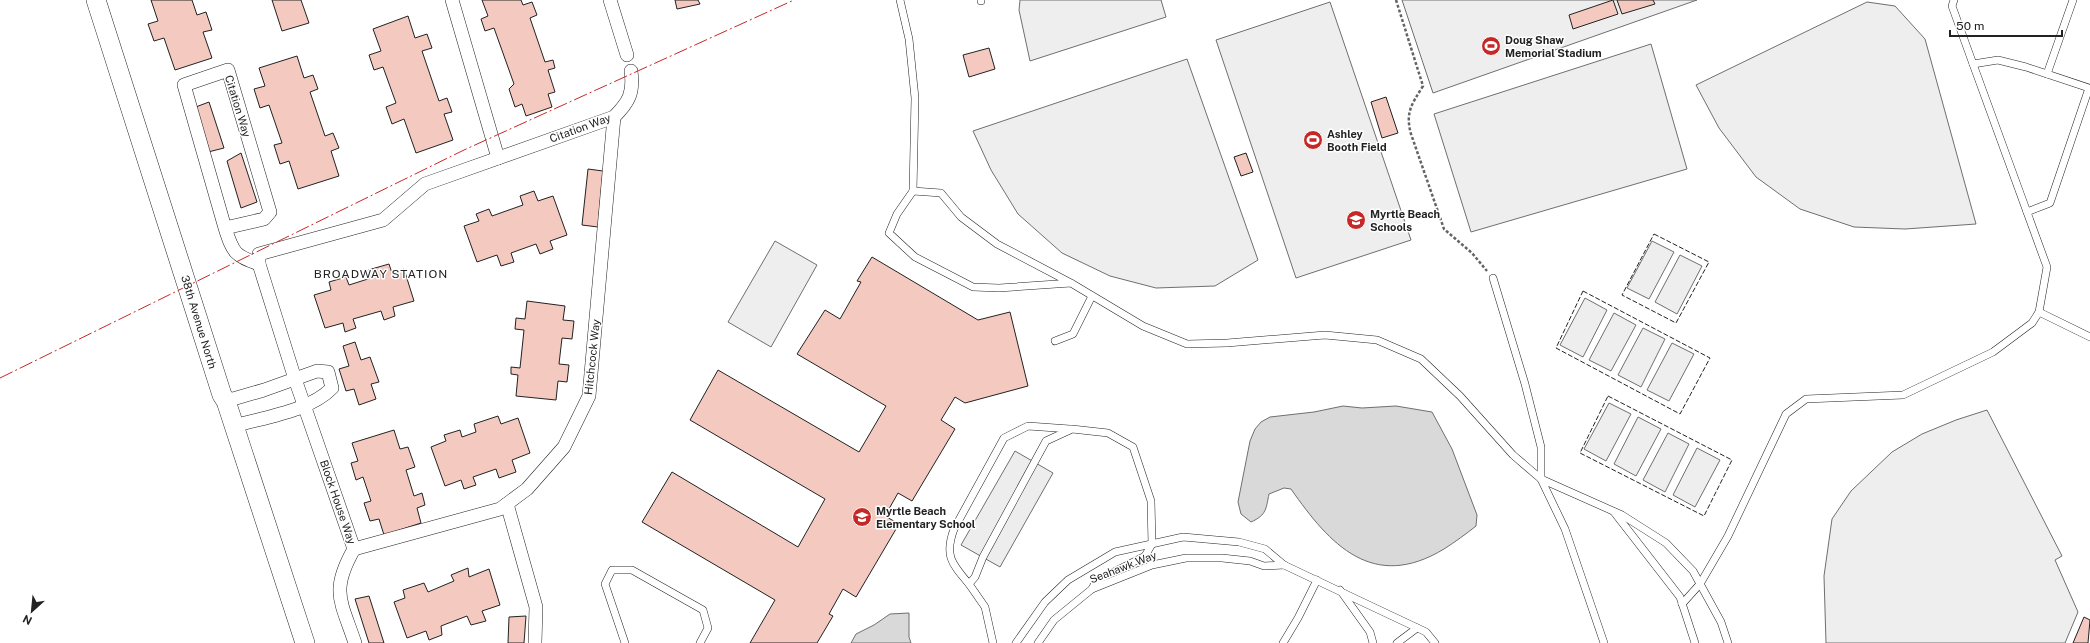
<svg xmlns="http://www.w3.org/2000/svg" width="2090" height="643" font-family="'Public Sans',sans-serif">
<style>
.green{fill:#eee;stroke:#6f6f6f}
.parking{fill:#ededed;stroke:#6f6f6f}
.water{fill:#d9d9d9;stroke:#6f6f6f}
.building{fill:#f3c9c0;stroke:#222}
.lines{fill:none;stroke-linecap:round;stroke-linejoin:round}
.service-casing{stroke:#222;stroke-width:8}
.minor-casing{stroke:#222;stroke-width:14}
.secondary-casing{stroke:#222;stroke-width:20}
.path{stroke:#646464;stroke-width:2.5;stroke-dasharray:3 2;stroke-linecap:butt}
.service{stroke:#fff;stroke-width:7}
.minor{stroke:#fff;stroke-width:13}
.secondary{stroke:#fff;stroke-width:19}
.fence{stroke:#222;stroke-width:1;stroke-dasharray:5 2;stroke-linecap:butt}
.power{stroke:#c62828;stroke-width:1;stroke-dasharray:14 3 2 3;stroke-linecap:butt}
.labels{text-anchor:middle;dominant-baseline:central;stroke-width:3;stroke-linejoin:round;paint-order:stroke}
.poi-label{font-size:11px;font-weight:bold;fill:#222;stroke:#fff;text-anchor:start}
.street-label{font-size:11px;fill:#222;stroke:#fff}
.neighbourhood-label{font-size:12px;letter-spacing:1px;fill:#222;stroke:#fff}
</style>
<rect width="100%" height="100%" fill="#fff"/>
<g class="green">
<path d="M1020,0H1161L1166,17L1030,61L1019,10Z"/>
<path d="M1402,0H1697L1433,93Z"/>
<path d="M1330,2L1411,240L1296,278L1216,40Z"/>
<path d="M1867,2L1895,6L1925,39L1976,224L1905,229L1854,227L1800,209L1756,177L1719,128L1696,85Z"/>
<path d="M1651,44L1687,169L1471,232L1434,114Z"/>
<path d="M1187,59L1258,260L1215,286L1156,288L1110,276L1062,253L1018,214L991,170L973,131Z"/>
<path d="M775,241L817,265L771,347L728,322Z"/>
<path d="M1652,241L1674,252L1649,299L1627,288Z"/>
<path d="M1680,255L1702,266L1677,314L1655,302Z"/>
<path d="M1585,298L1607,310L1583,357L1560,345Z"/>
<path d="M1614,313L1636,325L1611,371L1589,360Z"/>
<path d="M1643,328L1665,339L1641,387L1618,375Z"/>
<path d="M1672,343L1694,354L1669,401L1647,390Z"/>
<path d="M1609,403L1631,414L1606,461L1584,449Z"/>
<path d="M1987,410L2062,556L2055,560L2078,612L2065,643H1826L1824,576L1832,519L1851,491L1892,452L1922,434L1956,420Z"/>
<path d="M1638,417L1661,429L1636,476L1614,464Z"/>
<path d="M1668,433L1689,444L1665,492L1643,480Z"/>
<path d="M1697,448L1720,460L1695,507L1673,495Z"/>
</g>
<path class="parking" d="M1015,451L1053,473L1000,567L961,545Z"/>
<g class="water">
<path d="M1343,406L1362,408L1396,406L1432,412L1452,449L1477,515L1476,526C1466,534 1455,542 1444,549C1373,592 1330,545 1291,489L1284,488L1269,494C1266,508 1267,515 1251,522L1241,514L1238,502L1250,441L1255,429L1261,422L1270,417L1314,412Z"/>
<path d="M909,613V637L911,643H851L856,634L874,625L890,614Z"/>
</g>
<g class="building">
<path d="M151,0H192L197,15L206,12L212,30L203,32L212,58L175,70L164,38L154,41L148,24L158,21Z"/>
<path d="M272,0H301L309,23L282,31Z"/>
<path d="M482,0H521L523,5L532,2L537,15L530,18L545,62L553,60L555,68L548,70L555,92L548,94L552,107L526,116L522,104L515,107L509,89L514,84L494,28L485,31L481,19L488,16Z"/>
<path d="M675,0H698L700,4L677,9Z"/>
<path d="M1613,0L1618,14L1573,29L1569,15Z"/>
<path d="M1617,0H1653L1655,4L1622,14Z"/>
<path d="M408,16L415,38L427,34L432,48L422,51L439,101L447,98L452,112L444,114L453,140L416,153L404,119L392,124L386,107L396,103L383,67L374,70L369,55L381,51L373,29Z"/>
<path d="M989,48L995,69L969,77L963,55Z"/>
<path d="M297,56L304,78L313,75L318,89L310,92L325,136L333,133L339,148L331,151L339,176L298,189L289,161L280,164L274,145L282,143L269,105L260,108L254,89L265,86L259,68Z"/>
<path d="M1386,97L1398,133L1382,138L1371,102Z"/>
<path d="M209,102L224,148L208,152L193,108Z"/>
<path d="M241,153L257,202L241,208L227,161Z"/>
<path d="M1246,153L1253,172L1241,176L1234,157Z"/>
<path d="M588,169L603,171L598,227L582,225Z"/>
<path d="M534,191L538,201L553,196L567,235L550,241L553,249L540,254L536,244L511,253L514,262L501,266L497,255L477,262L464,226L479,221L476,214L489,209L492,216L523,205L520,196Z"/>
<path d="M872,257L978,320L1010,312L1028,386L965,403L955,397L941,420L955,429L912,501L898,493L885,516L899,524L856,597L843,589L829,614L833,616L817,643H750L775,600L642,522L672,472L798,547L825,499L690,420L718,370L859,452L886,406L797,354L825,310L840,319L861,282L857,281Z"/>
<path d="M389,264L392,273L404,269L414,301L393,307L395,316L384,320L381,311L353,319L356,328L345,332L343,323L325,328L314,295L331,290L329,282L346,277L349,285L371,278L368,270Z"/>
<path d="M527,301L565,306L563,320L574,321L572,339L562,338L559,364L569,365L567,382L558,381L556,400L516,396L518,375L511,374V367L520,368L524,330L515,329L516,318L525,319Z"/>
<path d="M355,342L361,360L370,357L379,382L371,384L376,399L359,405L354,389L346,391L339,369L349,366L343,346Z"/>
<path d="M498,416L501,424L518,418L530,453L512,460L516,472L499,478L496,469L473,477L476,485L464,489L461,480L445,486L431,447L446,441L444,435L460,430L462,437L476,432L474,424Z"/>
<path d="M394,430L400,449L408,447L415,467L406,470L414,496L422,493L425,505L417,508L421,523L384,535L379,519L370,521L364,503L371,501L363,477L356,480L351,463L358,461L352,443Z"/>
<path d="M468,568L469,577L489,569L500,605L482,611L486,621L471,625L467,616L441,626L442,635L429,640L426,631L407,638L394,602L405,598L403,590L424,583L428,592L454,581L451,575Z"/>
<path d="M369,596L384,643H369L355,599Z"/>
<path d="M526,616L524,643H508L509,617Z"/>
<path d="M2084,617L2090,620L2088,643H2073Z"/>
</g>
<g class="lines">
<g class="service-casing">
<g id="service">
<path d="M900,0L909,39L915,98L913,191"/>
<path d="M1954,0L1952,6L1973,64L1998,60L2026,67L2089,88L2050,203L2027,212"/>
<path d="M981,1V0"/>
<path d="M2047,74L2073,0"/>
<path d="M1493,278L1525,384L1541,447V479L1565,529L1604,643"/>
<path d="M1071,283L999,288L973,287L915,257L889,233L897,214L913,191L941,193L961,217L997,244L1071,283L1143,326L1187,344L1227,343L1325,335L1377,340L1421,359L1460,396L1513,455L1541,479L1622,515L1666,543L1693,571L1721,622L1728,643"/>
<path d="M2039,312L2090,337"/>
<path d="M1055,341L1073,334L1092,296"/>
<path d="M1614,512L1680,597L1695,643"/>
<path d="M969,584C952,564 944,556 954,529L1004,438L1028,426L1070,429"/>
<path d="M1340,590L1370,632L1373,643"/>
<path d="M1682,604L1700,584L1728,536L1786,414L1806,399L1903,395L1993,352L2032,323L2039,312L2047,267L1973,64"/>
<path d="M625,643L605,584L612,570H632L703,610L708,628L700,643"/>
<path d="M993,643L985,607L969,584L975,577L983,557L1046,441L1072,429L1108,433L1133,447L1151,501L1152,544L1145,556L1096,581L1092,589"/>
<path d="M1016,643L1045,602L1068,580L1115,552L1183,537L1239,542L1265,549L1284,565L1426,632L1435,643"/>
<path d="M1038,643L1054,620L1092,589L1152,565L1186,558H1222L1250,561L1264,566L1284,565"/>
<path d="M1283,643L1298,618L1317,580"/>
<path d="M1397,643L1417,628"/>
</g>
</g>
<g class="minor-casing">
<g id="minor">
<path d="M452,0L498,158"/>
<path d="M610,0L627,55"/>
<path d="M225,228L264,219L270,212L228,70L184,85L225,228C233,253 235,256 259,264"/>
<path d="M226,401L264,390L317,371L328,372L332,388C310,411 265,417 234,426"/>
<path d="M507,504L536,607L535,643"/>
<path d="M354,549L500,509L527,489L564,447L589,396L614,117"/>
<path d="M355,643C341,601 330,591 354,549L295,379L259,264V254L383,220L425,184L614,117C629,102 634,93 631,71"/>
</g>
</g>
<g class="secondary-casing">
<path id="secondary" d="M96,0L222,395L226,401L305,643"/>
</g>
<path class="path" d="M1396,0L1423,86C1412,104 1405,112 1411,134L1444,229L1472,253L1487,271"/>
<use href="#service" class="service"/>
<use href="#minor" class="minor"/>
<use href="#secondary" class="secondary"/>
<g class="fence">
<path d="M1654,234L1709,262L1676,323L1622,295Z"/>
<path d="M1583,291L1710,358L1680,414L1556,348Z"/>
<path d="M1608,396L1732,460L1704,516L1580,453Z"/>
</g>
<path class="power" d="M0,378L464,150L794,0"/>
</g>
<defs>
<g id="stadium-disc" transform="scale(1)"><circle r="9.5" fill="#c62828" stroke="#fff"/><path d="M0-5a6.5 5 0 1 0 0 10a6.5 5 0 1 0 0-10ZM-3.5-1.8h7v3.6h-7Z" fill="#fff"/></g>
<g id="school-disc" transform="scale(1)"><circle r="9.5" fill="#c62828" stroke="#fff"/><path d="M0-5L7-2L0 1L-7-2ZM-4 1L0 2.5L4 1V4Q0 6-4 4Z" fill="#fff"/></g>
</defs>
<g fill-rule="evenodd">
<use href="#stadium-disc" x="1491" y="46"/>
<use href="#stadium-disc" x="1313" y="140"/>
<use href="#school-disc" x="1356" y="220"/>
<use href="#school-disc" x="862" y="517"/>
</g>
<g class="labels">
<g class="poi-label">
<text x="1505" y="40">Doug Shaw<tspan x="1505" dy="13">Memorial Stadium</tspan></text>
<text x="1327" y="134">Ashley<tspan x="1327" dy="13">Booth Field</tspan></text>
<text x="1370" y="214">Myrtle Beach<tspan x="1370" dy="13">Schools</tspan></text>
<text x="876" y="511">Myrtle Beach<tspan x="876" dy="13">Elementary School</tspan></text>
</g>
<g class="street-label">
<text transform="translate(238 106) rotate(73)">Citation Way</text>
<text transform="translate(580 128) rotate(-20)">Citation Way</text>
<text transform="translate(199 322) rotate(73)">38th Avenue North</text>
<text transform="translate(592 357) rotate(-84)">Hitchcock Way</text>
<text transform="translate(338 502) rotate(71)">Block House Way</text>
<text transform="translate(1123 567) rotate(-21)">Seahawk Way</text>
</g>
<g class="neighbourhood-label">
<text x="381" y="274">BROADWAY STATION</text>
</g>
</g>
<g transform="translate(32 611) rotate(207)" stroke="#ffffff" stroke-width="3" paint-order="stroke">
<path d="M0-3L7 15L0 10L-7 15Z" fill="#222222"/>
<text y="-6" font-size="11" font-weight="bold" text-anchor="middle" fill="#222222">N</text>
</g>
<path d="M1950 30v6h112v-6" fill="none" stroke="#222222" stroke-width="2"/>
<text x="1956" y="30" font-size="12" fill="#222222" stroke="#ffffff" stroke-width="3" paint-order="stroke">50 m</text>
</svg>
